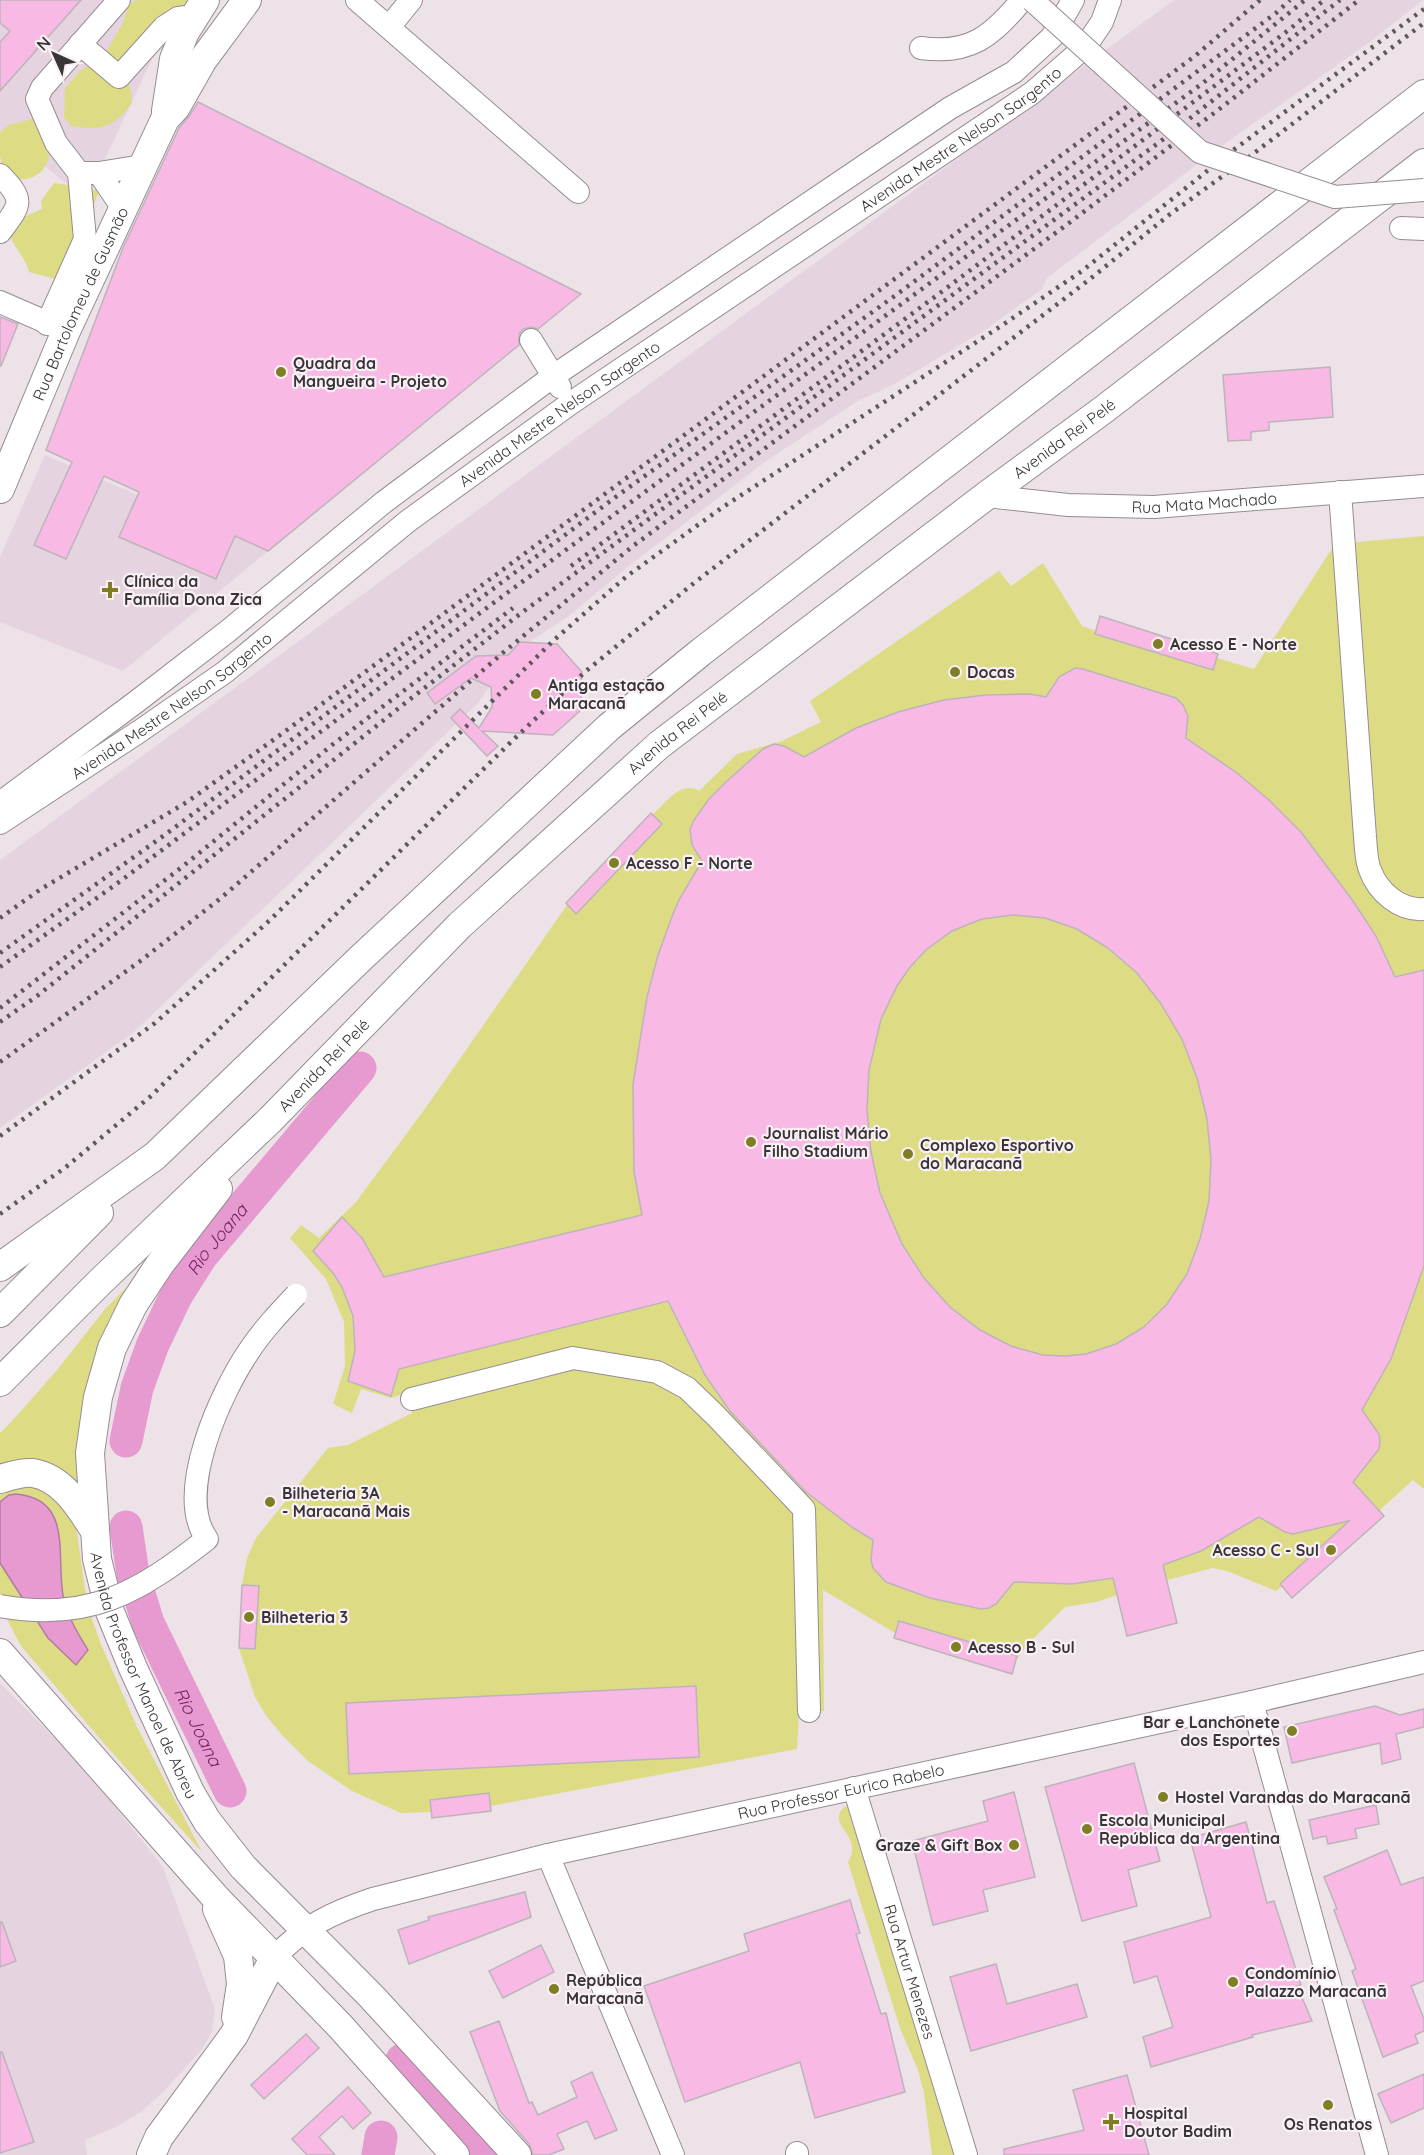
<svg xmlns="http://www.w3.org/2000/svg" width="1424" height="2155" font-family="Quicksand,sans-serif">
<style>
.built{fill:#e5d4df}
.green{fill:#dddc84}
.water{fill:#e79ad0;stroke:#b27ba2;stroke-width:1.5}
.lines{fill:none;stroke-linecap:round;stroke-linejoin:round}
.river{stroke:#e79ad0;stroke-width:33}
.building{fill:#f8b9e4;stroke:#bdb4ba;stroke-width:1.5;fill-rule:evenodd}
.minor-casing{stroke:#958c92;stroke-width:24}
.major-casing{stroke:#958c92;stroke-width:30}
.minor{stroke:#fff;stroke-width:22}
.major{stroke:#fff;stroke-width:28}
.rail{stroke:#5e585c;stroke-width:4.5;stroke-dasharray:3 6;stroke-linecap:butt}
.minor-bridge-casing{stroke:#958c92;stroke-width:24;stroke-linecap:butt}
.minor-bridge{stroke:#fff;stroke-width:22}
.poi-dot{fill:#807d25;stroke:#f9f0f6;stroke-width:2}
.labels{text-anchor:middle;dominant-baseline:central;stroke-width:4.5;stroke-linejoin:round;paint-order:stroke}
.street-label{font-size:16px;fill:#383437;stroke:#f9f0f6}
.poi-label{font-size:16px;font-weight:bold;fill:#383437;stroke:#f9f0f6;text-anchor:start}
.water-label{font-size:18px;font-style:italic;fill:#761d61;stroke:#f9f0f6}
</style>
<rect width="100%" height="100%" fill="#ece2e8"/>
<g class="built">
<path d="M0,0H180L86,199L0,130Z"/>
<path d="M1174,0H1423L1367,44L1220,147L1047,278L1042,289L985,330L893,385L858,401L769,459L630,565L569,616L532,640L488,689L478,703L134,1032L0,1128V860Z"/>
<path d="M45,455L268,551L123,671L0,622V557Z"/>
<path d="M0,1683L84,1768L163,1867L215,2009L212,2032L202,2049L163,2092L142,2111L118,2126L85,2140L87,2155H0Z"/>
</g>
<g class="green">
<path d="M138,0H190L184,10L174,6L168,11V34L159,50L143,48L120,63L130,87L132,103C113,128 102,131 71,126L64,117L65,88L80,71L105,54L123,23L129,3Z"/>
<path d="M32,119L42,124C45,130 50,139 50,146C52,182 6,194 0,156C0,148 0,139 0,132L9,125Z"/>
<path d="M54,183L68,185L75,192L100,189L63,281L29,272C25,256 12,246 8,230L26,216L42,209L41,201Z"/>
<path d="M1424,536V1489L1413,1480L1380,1510L1384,1516L1292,1598L1282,1586L1276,1591L1227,1571L1213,1568L1167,1580L1177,1623L1127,1636L1117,1595L1096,1602L1065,1607L1030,1642L1016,1660L1012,1674L894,1638L895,1633L823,1590L824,1711L799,1712L797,1749L491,1806V1811L432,1818L431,1812L401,1813L352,1791L308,1761L283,1736L267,1717L255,1697L239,1648L242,1585L247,1558L256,1538L328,1448L348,1445L412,1413V1391L391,1398L361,1389L352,1413L333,1404L345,1366L344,1322L326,1279L290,1238L301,1225L319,1238L356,1202L427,1106L567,905L566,903L651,813L653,814C666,803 681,780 699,791L737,754L782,741L821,722L810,701L999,571L1011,586L1043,563L1082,626L1096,631L1100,616L1218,654L1217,658L1254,669L1335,544Z"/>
<path d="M136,1278C118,1312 96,1346 87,1384C78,1418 79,1456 78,1491L0,1469V1433L13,1420L58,1369L105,1309Z"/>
<path d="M29,1487L46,1490L62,1501L76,1525L87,1604L100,1642L137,1727L202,1852L108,1748L21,1646L0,1606V1495L14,1490Z"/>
<path d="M855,1806L955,2155H932L924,2093L918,2070L900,2028L848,1862C865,1835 825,1826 844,1807Z"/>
</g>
<path class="water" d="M16,1494C73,1499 56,1554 63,1595C67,1616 77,1632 88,1650L76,1665L48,1638L0,1563V1502L9,1495Z"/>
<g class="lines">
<g class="river">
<path id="s1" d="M126,1441L137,1388L153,1344L176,1296L202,1255L360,1068"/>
<path id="s2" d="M126,1527L133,1574L148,1623L230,1791"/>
<path d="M402,2060L487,2155"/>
<path d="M378,2155L381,2137"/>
</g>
</g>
<g class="building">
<path d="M0,0H81L0,91V42L10,31L0,23Z"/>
<path d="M198,102L581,294L538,329L531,327L523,329L519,334V345L268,551L235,536L216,579L119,537L139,492L104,476L66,559L34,545L72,462L46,450L123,248L179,128L190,115Z"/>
<path d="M0,317L18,324L1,366H0Z"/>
<path d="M1330,367L1333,417L1269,422V430L1251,432V440L1228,441L1223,375Z"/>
<path d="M1100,616L1218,654L1213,670L1095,634Z"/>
<path d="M520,642L557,644L582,672L581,710L553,735L482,731L498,746L487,756L451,718L460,709L479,728L492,707L491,687L471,678L435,704L427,693L476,656L508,655Z"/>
<path d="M1075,668L1083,669L1176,698L1183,705L1188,716L1186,738L1237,773L1269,800L1301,832L1353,901L1376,936L1395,977L1424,970V1266L1391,1359L1362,1410L1379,1434L1380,1442L1379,1449L1353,1482L1384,1516L1292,1598L1280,1584L1349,1521L1293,1534L1285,1532L1259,1517L1201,1551L1163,1565L1177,1623L1127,1636L1113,1578L1072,1584L1014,1582L996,1604L989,1608L981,1609L930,1598L886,1582L873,1568L871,1560L873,1540L853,1528L806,1492L730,1411L705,1375L668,1301L399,1369L391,1396L348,1381L355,1351L353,1316L342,1287L333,1273L313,1251L342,1217L362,1238L384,1277L642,1215L634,1172L633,1084L647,997L658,955L673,914L679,900L702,861L692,845L690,829L694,820L709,799L727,781L763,749L774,744L784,746L804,757L856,728L898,712L944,700L986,695L1030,694L1046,697L1059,677ZM1013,915L1045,918L1077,929L1108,948L1137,973L1161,1004L1182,1039L1197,1078L1207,1119L1211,1160L1209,1201L1200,1239L1187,1274L1167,1304L1144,1327L1116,1344L1086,1354L1065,1356L1043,1355L1011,1346L980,1330L950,1307L924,1278L902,1244L880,1193L871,1152L867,1110L869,1070L881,1019L897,986L910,967L926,950L952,931L982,919Z"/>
<path d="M651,813L662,824L576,914L566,903Z"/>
<path d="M242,1585L259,1586L255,1649L239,1648Z"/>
<path d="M899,1621L1017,1656L1012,1674L894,1638Z"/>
<path d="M696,1686L699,1757L349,1774L346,1703Z"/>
<path d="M1375,1706L1400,1715L1424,1709V1727L1396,1734L1401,1759L1382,1764L1380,1743L1292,1763L1284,1727Z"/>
<path d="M1134,1763L1160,1861L1128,1870L1137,1906L1082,1921L1045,1787Z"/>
<path d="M1014,1792L1035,1877L983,1890L988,1911L933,1925L912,1841L988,1821L983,1801Z"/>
<path d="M489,1793L491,1811L432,1818L430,1800Z"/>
<path d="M1376,1805L1379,1824L1355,1829L1357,1838L1328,1844L1326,1836L1313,1839L1309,1820Z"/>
<path d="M1246,1822L1267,1903L1274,1901L1301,1985L1297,1986L1312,2021L1252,2035L1253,2037L1151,2067L1143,2037L1173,2027L1157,1976L1134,1983L1124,1942L1211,1917L1190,1838Z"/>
<path d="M1387,1850L1401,1885L1424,1877V1981L1411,1986L1424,2019V2031L1415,2035L1418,2043L1383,2057L1352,1971L1356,1969L1334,1910L1337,1909L1324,1877Z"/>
<path d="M525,1892L531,1917L409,1964L398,1930L429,1920L428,1917Z"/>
<path d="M850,1900L860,1933L856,1934L881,2014L886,2013L905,2092L815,2118L800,2062L685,2102L644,1986L749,1951L744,1934Z"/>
<path d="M0,1922H2L16,1961L0,1967Z"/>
<path d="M541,1945L554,1972L503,1998L489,1971Z"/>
<path d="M996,1964L1007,2004L1077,1984L1087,2017L971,2051L950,1977Z"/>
<path d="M499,2021L529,2103L532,2102L538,2115L577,2097L571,2082L592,2072L617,2130L595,2139L587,2121L557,2134L564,2149L549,2155H533L529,2144L500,2111L470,2032Z"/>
<path d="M306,2034L319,2048L264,2099L251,2085Z"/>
<path d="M0,2052H2L34,2142L0,2153Z"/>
<path d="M1424,2074V2108L1391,2123L1378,2094Z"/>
<path d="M1127,2075L1149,2155H1004V2149L1084,2130L1073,2090Z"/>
<path d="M348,2087L371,2113L353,2129L342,2116L319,2137L335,2155H307L292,2139Z"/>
</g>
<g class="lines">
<g class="minor-casing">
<g id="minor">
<path d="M357,0L578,192"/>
<path d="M389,27L411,0"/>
<path d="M80,44L119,77L164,27L178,18L195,16"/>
<path d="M921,48C970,55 992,36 1022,0"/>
<path d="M79,173H99L142,166"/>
<path d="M99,173L122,207"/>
<path d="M0,175C26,201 20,205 0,232"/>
<path d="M1401,228L1424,229"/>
<path d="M0,302L62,329"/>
<path d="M47,324L85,239L79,173L56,143L37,99L42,88L119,0"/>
<path d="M531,340L560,387"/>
<path d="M1340,492L1365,837C1366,847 1366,861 1370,870C1378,892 1400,911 1424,909"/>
<path id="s3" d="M986,496L1068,505L1154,507L1424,486"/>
<path d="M0,803L136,702L228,631L384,502L552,377L950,108L1014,72L1052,37L1073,0"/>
<path id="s4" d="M0,823L140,731L225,672L408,521L571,403L1032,93L1085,47L1102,22L1110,0"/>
<path d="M412,1399L573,1358L657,1372L687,1388L716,1416L804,1509L809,1711"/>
<path d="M1252,1702L1377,2155"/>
<path id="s5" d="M854,1788L966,2155"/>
<path d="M548,1855L673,2155"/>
<path id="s6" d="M274,1958C304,1926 331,1913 373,1899L548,1855L1252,1702L1424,1662"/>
<path d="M797,2153V2155"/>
</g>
</g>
<g class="major-casing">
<g id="major">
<path d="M166,111L174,59L185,32L205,0"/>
<path id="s7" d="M0,489L66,331L165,119L176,107L202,61L247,0"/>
<path id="s8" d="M218,1189L160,1264L133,1305L112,1348L98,1397L90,1453L97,1559L110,1612L133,1668L190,1792L207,1821L243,1867L371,1996L517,2155"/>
<path d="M0,1267L155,1156L362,957L609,727L701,652L1424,94"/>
<path d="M0,1313L99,1213"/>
<path id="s9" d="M0,1382L101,1281L270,1120L460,925L659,745L986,496L1103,410L1424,163"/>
<path d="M0,1479C10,1476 22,1472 33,1473C63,1478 80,1508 95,1531"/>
<path d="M0,1653L216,1898L340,2026L455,2155"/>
<path d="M217,1909L238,1956L241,1984L236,2017"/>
<path d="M151,2155L159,2137L234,2035L274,1958"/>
</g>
</g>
<use href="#minor" class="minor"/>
<use href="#major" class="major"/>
<g class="rail">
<path d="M571,566L940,293L1290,29L1324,0"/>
<path d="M0,918L41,889L187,802L276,738L1195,56L1260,0"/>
<path d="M0,953L166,834L617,496L896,295L1276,13L1290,0"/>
<path d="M0,967L115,885L492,604L1203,83L1305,0"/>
<path d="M0,1008L182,867L332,745L513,608"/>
<path d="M0,1022L37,996L409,700L520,614L1165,138L1340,0"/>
<path d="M0,1062L139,962L221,898L505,651L633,546L1069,223L1222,107L1359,0"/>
<path d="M0,1136L155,1023L270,920L554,640L627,576L723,507L1001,326L1082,271L1232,151L1424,9"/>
<path d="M0,1214L66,1167L151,1096L512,741L586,671L694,583L1090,279L1169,215L1249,157L1424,23"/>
</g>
<g class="minor-bridge-casing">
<g id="minor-bridge">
<path d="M1032,0L1200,152L1335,197L1424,190"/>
<path d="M0,1606C89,1622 138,1593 207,1539C174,1494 221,1392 249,1351C262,1331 279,1313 296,1295"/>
</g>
</g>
<use href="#minor-bridge" class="minor-bridge"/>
</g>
<g class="poi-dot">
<circle cx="281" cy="372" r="6"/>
<path d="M107 581h6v6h6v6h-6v6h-6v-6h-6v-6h6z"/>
<circle cx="1158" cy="644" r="6"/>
<circle cx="955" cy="672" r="6"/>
<circle cx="536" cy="694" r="6"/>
<circle cx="614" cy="863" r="6"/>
<circle cx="751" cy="1142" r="6"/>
<circle cx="908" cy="1154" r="6"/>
<circle cx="270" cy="1502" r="6"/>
<circle cx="1331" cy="1550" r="6"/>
<circle cx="249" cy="1617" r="6"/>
<circle cx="956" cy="1647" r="6"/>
<circle cx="1292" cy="1731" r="6"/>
<circle cx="1163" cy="1797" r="6"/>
<circle cx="1087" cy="1829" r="6"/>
<circle cx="1014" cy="1845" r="6"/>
<circle cx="1233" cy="1982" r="6"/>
<circle cx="554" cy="1989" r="6"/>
<circle cx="1328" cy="2105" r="6"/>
<path d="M1108 2113h6v6h6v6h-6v6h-6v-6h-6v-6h6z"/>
</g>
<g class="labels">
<g class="street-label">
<text stroke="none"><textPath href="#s4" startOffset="1180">Avenida Mestre Nelson Sargento</textPath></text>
<text stroke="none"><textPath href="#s7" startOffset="202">Rua Bartolomeu de Gusmão</textPath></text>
<text stroke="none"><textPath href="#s4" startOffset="694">Avenida Mestre Nelson Sargento</textPath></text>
<text stroke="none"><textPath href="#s9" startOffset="1425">Avenida Rei Pelé</textPath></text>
<text stroke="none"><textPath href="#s3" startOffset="219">Rua Mata Machado</textPath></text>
<text stroke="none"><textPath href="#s4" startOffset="208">Avenida Mestre Nelson Sargento</textPath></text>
<text stroke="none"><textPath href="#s9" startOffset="939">Avenida Rei Pelé</textPath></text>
<text stroke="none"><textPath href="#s9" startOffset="453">Avenida Rei Pelé</textPath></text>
<text stroke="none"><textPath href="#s8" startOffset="531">Avenida Professor Manoel de Abreu</textPath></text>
<text stroke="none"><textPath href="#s6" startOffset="597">Rua Professor Eurico Rabelo</textPath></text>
<text stroke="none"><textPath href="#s5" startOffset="192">Rua Artur Menezes</textPath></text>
</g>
<g class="poi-label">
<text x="293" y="363">Quadra da<tspan x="293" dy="18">Mangueira - Projeto</tspan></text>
<text x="124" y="581">Clínica da<tspan x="124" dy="18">Família Dona Zica</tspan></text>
<text x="1170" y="644">Acesso E - Norte</text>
<text x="967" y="672">Docas</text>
<text x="548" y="685">Antiga estação<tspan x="548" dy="18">Maracanã</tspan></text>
<text x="626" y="863">Acesso F - Norte</text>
<text x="763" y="1133">Journalist Mário<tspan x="763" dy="18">Filho Stadium</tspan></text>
<text x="920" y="1145">Complexo Esportivo<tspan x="920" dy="18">do Maracanã</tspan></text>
<text x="282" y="1493">Bilheteria 3A<tspan x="282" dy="18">- Maracanã Mais</tspan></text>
<text x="1319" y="1550" text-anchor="end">Acesso C - Sul</text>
<text x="261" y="1617">Bilheteria 3</text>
<text x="968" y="1647">Acesso B - Sul</text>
<text x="1280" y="1722" text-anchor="end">Bar e Lanchonete<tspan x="1280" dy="18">dos Esportes</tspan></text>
<text x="1175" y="1797">Hostel Varandas do Maracanã</text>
<text x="1099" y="1820">Escola Municipal<tspan x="1099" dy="18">República da Argentina</tspan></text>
<text x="1002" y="1845" text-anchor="end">Graze &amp; Gift Box</text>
<text x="1245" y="1973">Condomínio<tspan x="1245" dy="18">Palazzo Maracanã</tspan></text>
<text x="566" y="1980">República<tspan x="566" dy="18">Maracanã</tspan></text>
<text x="1124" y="2113">Hospital<tspan x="1124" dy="18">Doutor Badim</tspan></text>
<text x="1328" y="2124" text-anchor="middle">Os Renatos</text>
</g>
<g class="water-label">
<text stroke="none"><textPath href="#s1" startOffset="224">Rio Joana</textPath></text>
<text stroke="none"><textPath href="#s2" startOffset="214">Rio Joana</textPath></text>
</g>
</g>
<g transform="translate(54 54) rotate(315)" stroke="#f9f0f6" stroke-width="4.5" paint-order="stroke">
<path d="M0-4.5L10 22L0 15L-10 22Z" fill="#383437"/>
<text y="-9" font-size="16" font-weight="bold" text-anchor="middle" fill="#383437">N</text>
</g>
</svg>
